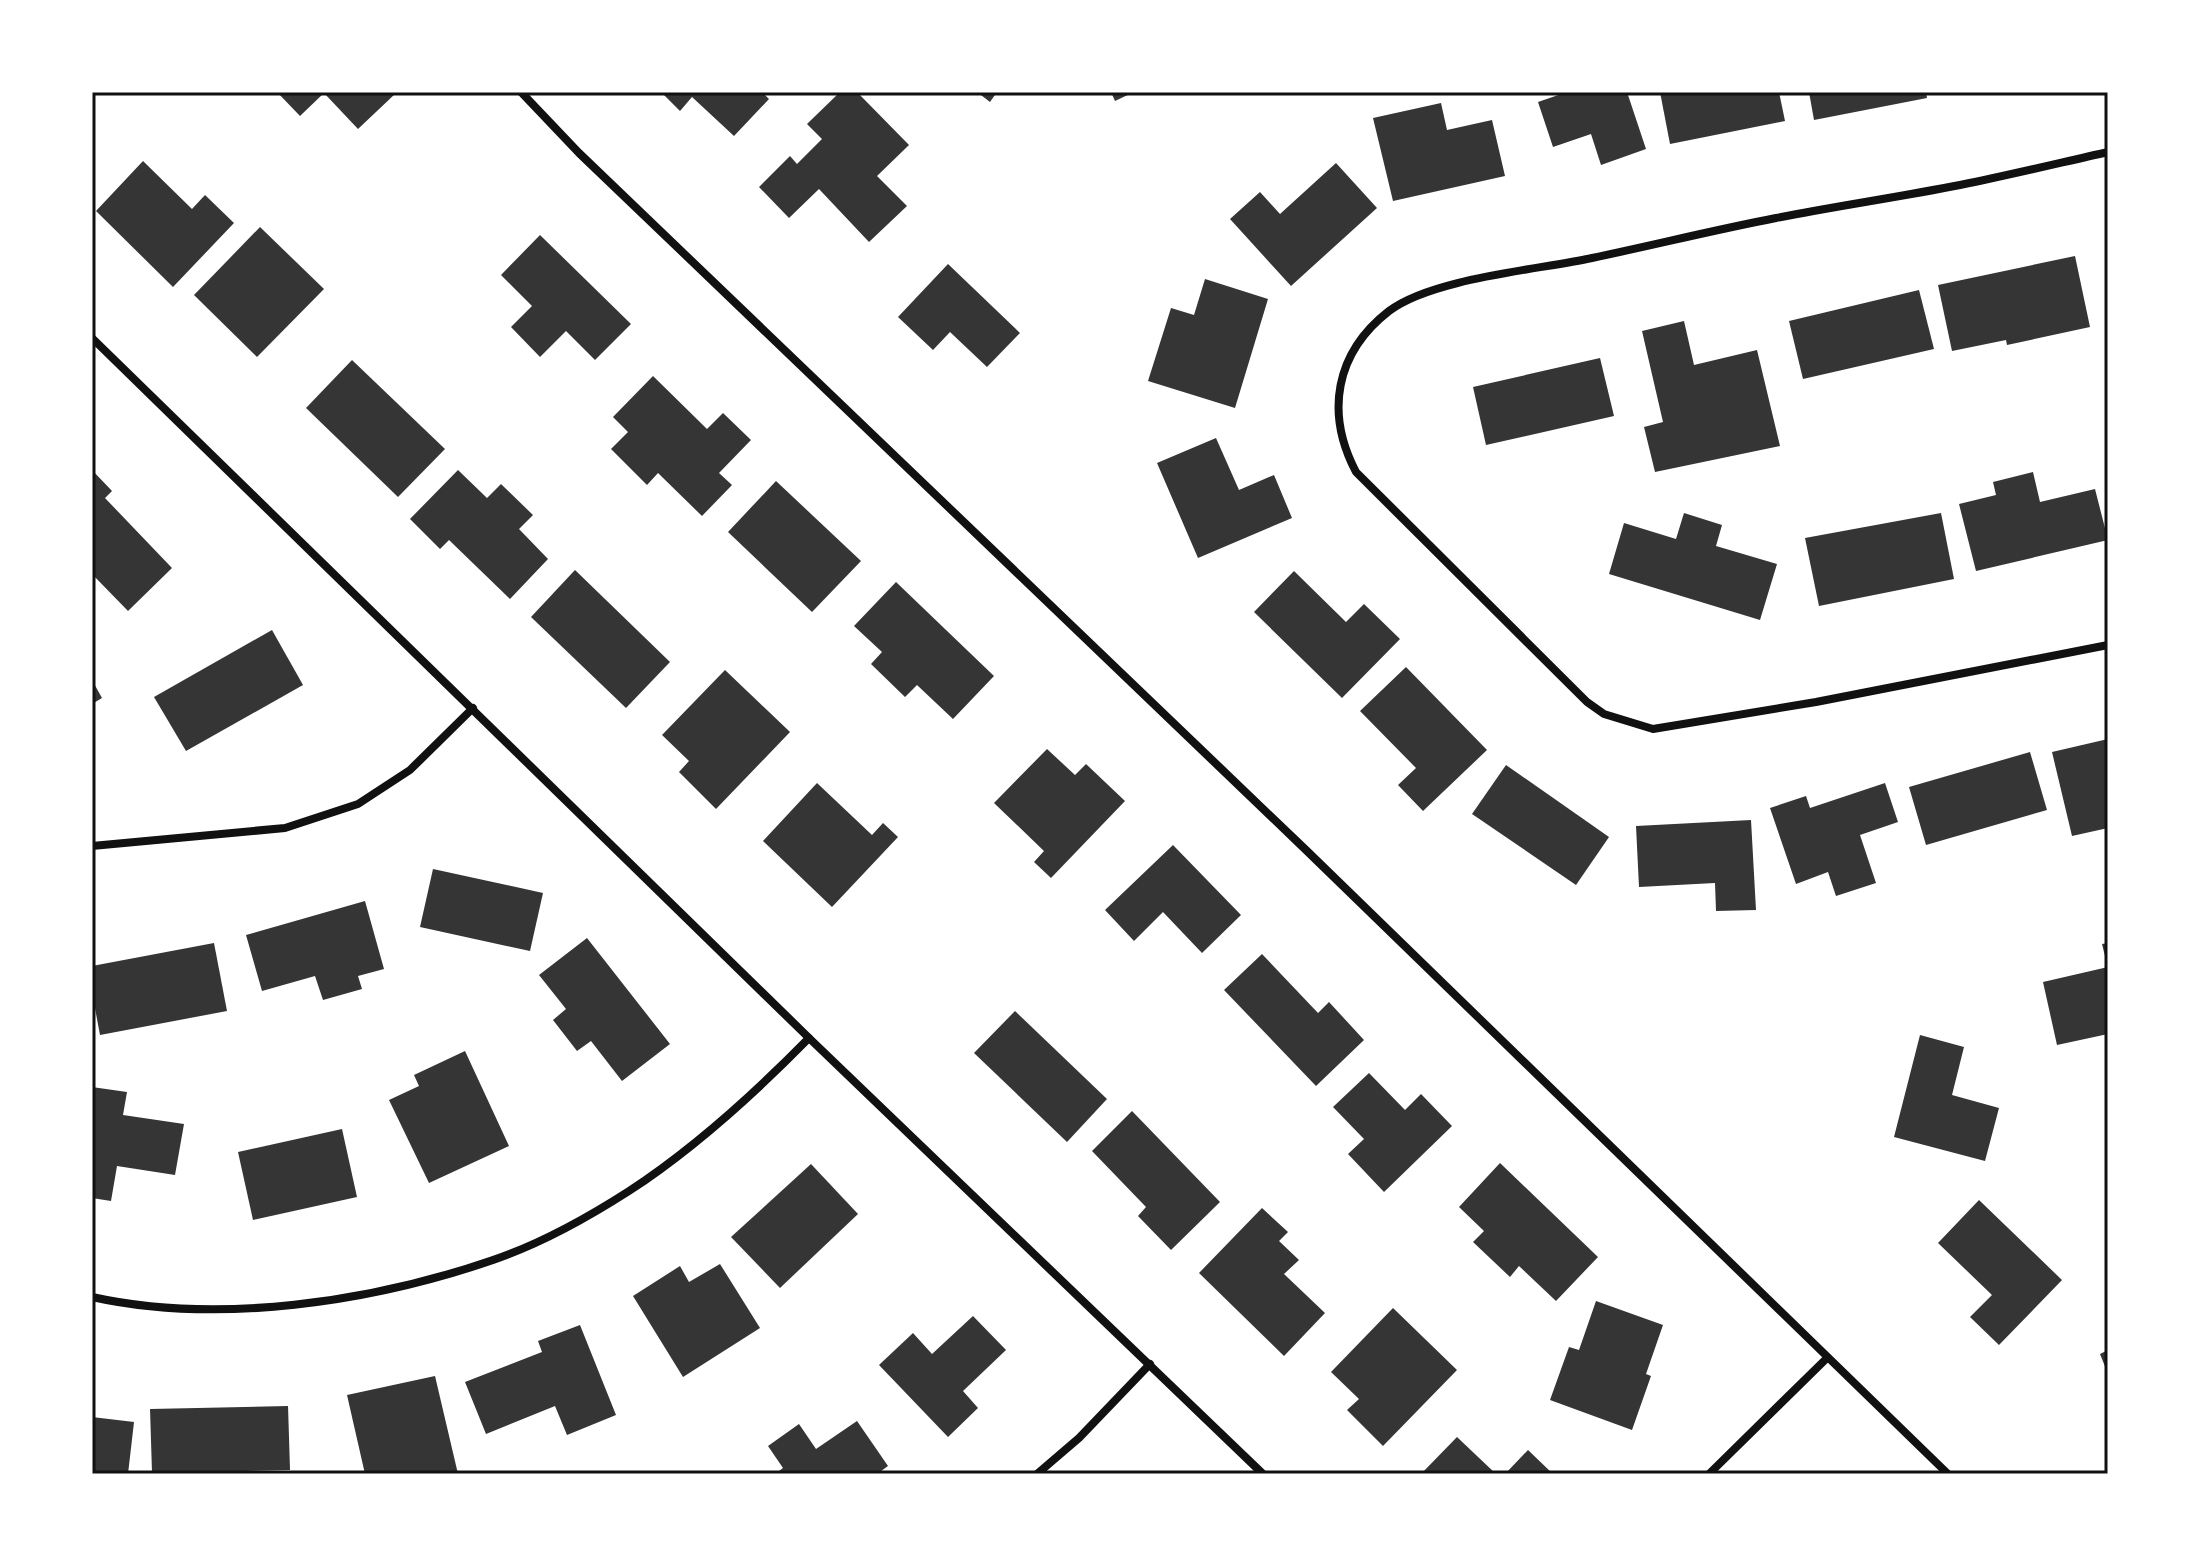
<svg xmlns="http://www.w3.org/2000/svg" width="2200" height="1566" font-family="'Roboto Serif',serif">
<style>
.building{fill:#353535}
.lines{fill:none;stroke-linecap:round;stroke-linejoin:round}
.minor{stroke:#111;stroke-width:8}
.neatline{fill:none;stroke:#111;stroke-width:3}
</style>
<rect width="100%" height="100%" fill="#fff"/>
<g class="building">
<path d="M277,92H394L395,94L358,129L324,93L300,116Z"/>
<path d="M661,92H762L769,99L734,136L692,97L680,111Z"/>
<path d="M840,92H857L909,145L877,176L907,206L869,242L819,189L789,218L759,187L790,156L797,164L822,139L807,124Z"/>
<path d="M977,92H997L990,102Z"/>
<path d="M1111,92H1134L1115,101Z"/>
<path d="M1567,92H1627L1646,149L1601,165L1591,134L1553,147L1538,102Z"/>
<path d="M1660,92H1779L1785,121L1670,144Z"/>
<path d="M1809,92H1926L1927,98L1814,120Z"/>
<path d="M1441,103L1447,130L1492,120L1505,176L1393,201L1373,118Z"/>
<path d="M143,161L192,209L205,195L234,223L173,287L96,211Z"/>
<path d="M1336,163L1377,208L1291,286L1230,219L1260,192L1280,214Z"/>
<path d="M260,227L324,289L257,357L194,295Z"/>
<path d="M540,235L631,324L595,360L566,331L540,357L511,327L532,306L501,275Z"/>
<path d="M2075,256L2090,327L2007,345L2006,340L1952,351L1938,285Z"/>
<path d="M948,264L1020,333L987,367L950,332L933,350L898,317Z"/>
<path d="M1205,279L1268,299L1235,408L1148,381L1171,308L1194,315Z"/>
<path d="M1919,290L1934,349L1803,379L1789,321Z"/>
<path d="M1684,321L1694,365L1757,350L1780,446L1655,472L1644,427L1663,422L1642,331Z"/>
<path d="M1600,358L1614,416L1486,445L1473,387Z"/>
<path d="M352,360L445,449L398,497L306,408Z"/>
<path d="M653,376L707,429L723,413L751,440L719,473L732,485L702,516L658,473L647,485L611,449L628,432L613,417Z"/>
<path d="M1216,438L1239,490L1274,475L1292,518L1198,558L1157,463Z"/>
<path d="M92,470L112,491L105,498L172,568L128,611L92,574Z"/>
<path d="M458,470L487,498L501,484L533,515L519,529L548,559L510,599L449,540L440,549L410,519Z"/>
<path d="M2033,472L2040,502L2095,489L2108,540L1976,571L1959,504L1996,495L1993,482Z"/>
<path d="M776,481L861,561L812,612L728,532Z"/>
<path d="M1684,513L1722,525L1716,546L1777,564L1760,620L1609,574L1624,523L1676,539Z"/>
<path d="M1941,513L1954,579L1819,606L1805,538Z"/>
<path d="M575,570L670,662L626,708L531,617Z"/>
<path d="M1294,571L1346,622L1364,604L1400,639L1342,698L1254,612Z"/>
<path d="M896,582L994,676L953,719L917,685L905,697L871,664L882,652L854,626Z"/>
<path d="M272,630L303,685L186,751L154,697Z"/>
<path d="M1406,667L1487,750L1423,811L1398,785L1416,768L1360,711Z"/>
<path d="M725,670L790,732L716,809L679,772L689,761L662,735Z"/>
<path d="M92,680L102,698L92,704Z"/>
<path d="M2108,739V828L2072,836L2052,752Z"/>
<path d="M1047,749L1075,775L1086,764L1125,801L1051,878L1034,862L1044,851L994,803Z"/>
<path d="M2030,752L2047,810L1926,845L1909,787Z"/>
<path d="M1506,765L1609,837L1576,885L1472,814Z"/>
<path d="M817,783L872,835L883,823L898,837L832,907L763,841Z"/>
<path d="M1885,783L1898,822L1860,835L1876,883L1836,896L1828,872L1796,884L1770,808L1806,796L1810,808Z"/>
<path d="M1751,820L1756,910L1716,911L1715,883L1639,887L1636,826Z"/>
<path d="M1173,845L1241,915L1202,953L1163,912L1134,941L1105,910Z"/>
<path d="M433,869L543,893L530,951L420,927Z"/>
<path d="M365,901L384,969L358,976L362,989L323,1000L315,976L262,991L246,935Z"/>
<path d="M587,938L670,1044L622,1081L591,1041L577,1051L553,1020L566,1009L539,975Z"/>
<path d="M214,943L227,1011L100,1035L92,992V966Z"/>
<path d="M2108,943V963L2107,964L2102,944Z"/>
<path d="M1262,954L1318,1013L1329,1002L1364,1040L1316,1086L1224,990Z"/>
<path d="M2108,967V1034L2057,1045L2043,982Z"/>
<path d="M1015,1011L1107,1099L1067,1142L974,1053Z"/>
<path d="M1920,1035L1964,1047L1952,1095L1999,1108L1985,1161L1894,1137Z"/>
<path d="M465,1051L509,1146L429,1183L389,1100L419,1086L414,1075Z"/>
<path d="M1369,1073L1405,1110L1421,1094L1452,1126L1384,1192L1348,1154L1364,1139L1333,1107Z"/>
<path d="M92,1087L127,1092L123,1115L184,1124L175,1175L117,1166L111,1201L92,1198Z"/>
<path d="M1132,1111L1220,1202L1171,1250L1138,1216L1146,1207L1092,1151Z"/>
<path d="M342,1129L357,1197L253,1220L238,1152Z"/>
<path d="M1500,1163L1598,1257L1556,1301L1519,1266L1510,1277L1473,1242L1484,1231L1459,1207Z"/>
<path d="M811,1164L858,1214L780,1288L731,1237Z"/>
<path d="M1979,1200L2062,1280L1999,1345L1970,1317L1992,1295L1938,1243Z"/>
<path d="M1262,1208L1288,1232L1279,1241L1299,1260L1284,1274L1325,1313L1284,1356L1199,1273Z"/>
<path d="M720,1264L760,1328L683,1377L633,1296L680,1266L689,1282Z"/>
<path d="M1596,1301L1663,1325L1646,1374L1651,1376L1632,1430L1550,1400L1569,1347L1579,1350Z"/>
<path d="M1393,1308L1457,1370L1383,1446L1347,1410L1359,1399L1331,1372Z"/>
<path d="M973,1316L1006,1350L963,1391L978,1408L948,1437L879,1365L913,1333L932,1354Z"/>
<path d="M580,1325L616,1415L567,1435L555,1406L486,1434L465,1382L542,1352L538,1341Z"/>
<path d="M2108,1350V1374L2100,1354Z"/>
<path d="M435,1376L458,1474H365L347,1395Z"/>
<path d="M288,1406L290,1470L152,1473L150,1409Z"/>
<path d="M92,1417L134,1422L128,1474H92Z"/>
<path d="M857,1421L888,1466L877,1474H775L783,1468L768,1446L799,1424L816,1449Z"/>
<path d="M1457,1437L1496,1474H1421Z"/>
<path d="M1528,1450L1553,1474H1505Z"/>
</g>
<g class="lines">
<g class="minor">
<path d="M521,92L579,153L1307,851L1948,1474"/>
<path d="M2108,152C2059,163 2010,175 1960,185C1899,197 1837,206 1776,218C1714,230 1654,245 1592,258C1537,270 1433,278 1389,311C1335,353 1325,413 1356,472L1587,702L1604,714L1653,729L1816,702L2108,645"/>
<path d="M92,338L809,1038L1263,1474"/>
<path d="M92,846L285,828L358,804L410,770L473,708"/>
<path d="M92,1297C219,1325 371,1302 493,1260C540,1244 587,1218 629,1191C695,1148 754,1094 809,1038"/>
<path d="M1037,1474L1079,1438L1150,1364"/>
<path d="M1709,1474L1827,1358"/>
</g>
</g>
<rect width="2200" height="1566" fill="none" stroke="#ffffff" stroke-width="188"/>
<rect x="94" y="94" width="2012" height="1378" class="neatline"/>
</svg>
